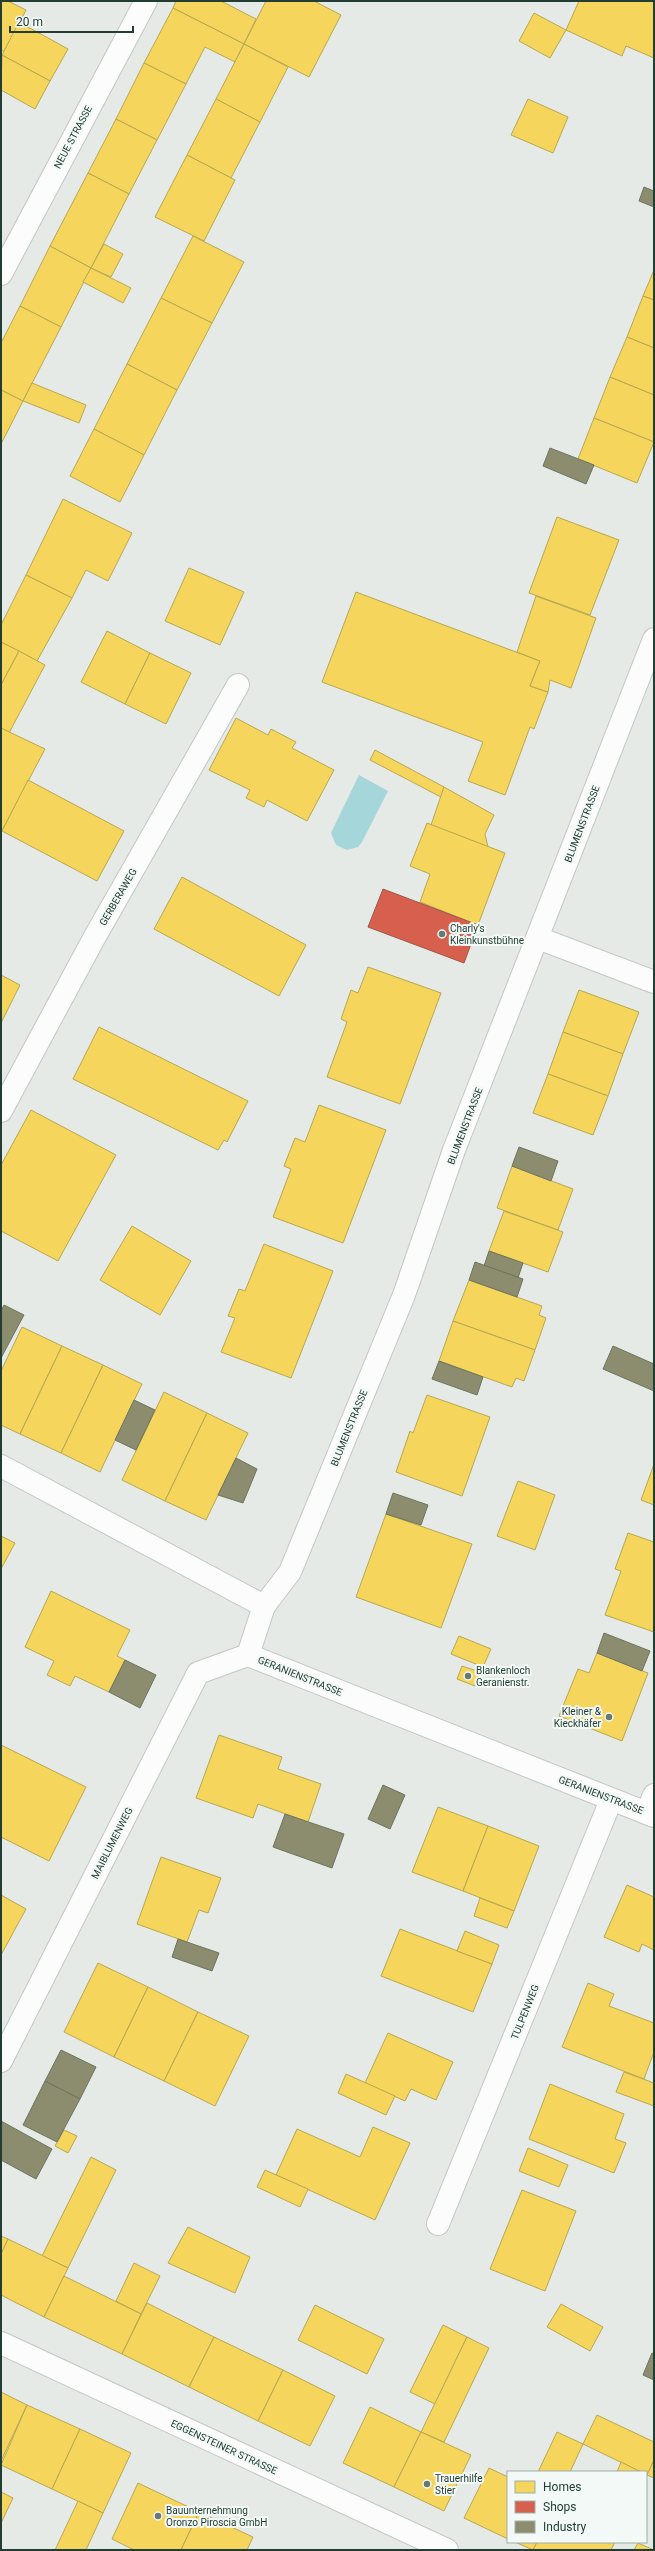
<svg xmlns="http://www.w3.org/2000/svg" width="655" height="2551" font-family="Roboto,sans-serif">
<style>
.water{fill:#a5d6d9}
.homes{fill:#f6d55c;stroke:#b6a850}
.shops{fill:#d6604d;stroke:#a05646}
.industry{fill:#8c8c6e;stroke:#6c755d}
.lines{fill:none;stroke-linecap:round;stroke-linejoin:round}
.minor-casing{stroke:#c2c7c4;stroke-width:24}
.minor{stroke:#fbfcfb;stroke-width:22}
.poi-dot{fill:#667a73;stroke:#f3f9f6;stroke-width:1.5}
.labels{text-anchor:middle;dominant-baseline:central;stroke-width:4;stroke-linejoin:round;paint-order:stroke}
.street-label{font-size:10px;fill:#223e34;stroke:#f3f9f6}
.poi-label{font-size:10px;fill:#223e34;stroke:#f3f9f6;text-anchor:start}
</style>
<rect width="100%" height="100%" fill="#e5eae7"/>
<path class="water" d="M359,775L388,791L362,842L358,847L347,850L336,845L331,833Z"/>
<g class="homes">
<path d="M1,1H8L26,10L5,52L1,50Z"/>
<path d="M176,1H221L256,19L244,44L173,8Z"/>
<path d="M266,1H314L341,15L309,77L244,44Z"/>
<path d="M579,1H654V58L626,46L622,56L566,30Z"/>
<path d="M173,8L244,44L235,62L205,47L186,84L144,63Z"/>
<path d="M534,13L566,30L550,58L519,41Z"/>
<path d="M19,22L68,49L50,81L2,55Z"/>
<path d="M244,44L288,67L260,122L216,99Z"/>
<path d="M2,55L50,81L35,109L1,90Z"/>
<path d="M144,63L186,84L157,140L116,119Z"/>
<path d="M216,99L260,122L231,178L187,155Z"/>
<path d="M528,99L568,117L553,153L511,135Z"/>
<path d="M116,119L157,140L129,194L88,173Z"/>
<path d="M187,155L235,180L204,241L155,217Z"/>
<path d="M88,173L129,194L91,268L50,246Z"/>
<path d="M193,236L244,262L212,323L161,298Z"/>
<path d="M104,244L123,254L111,277L91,268Z"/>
<path d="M50,246L91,268L61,327L20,306Z"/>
<path d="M91,268L131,288L123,303L83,282Z"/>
<path d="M654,270V300L643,296Z"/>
<path d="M643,296L654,300V348L627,337Z"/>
<path d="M161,298L212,323L177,390L127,364Z"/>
<path d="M20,306L61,327L23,401L1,390V343Z"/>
<path d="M627,337L654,348V395L610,377Z"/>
<path d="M127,364L177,390L144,455L94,429Z"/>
<path d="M610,377L654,395V442L594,418Z"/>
<path d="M32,383L86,405L79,423L23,401Z"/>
<path d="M1,390L23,401L1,444Z"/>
<path d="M594,418L654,442L637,483L578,459Z"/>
<path d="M94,429L144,455L120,502L70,476Z"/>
<path d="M63,499L132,533L108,581L86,570L72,598L26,575Z"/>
<path d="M557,517L619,540L590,615L529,593Z"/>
<path d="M189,568L244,592L220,645L165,621Z"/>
<path d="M26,575L72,598L37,661L1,642V625Z"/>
<path d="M356,592L540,661L530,686L548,692L534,729L530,727L505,795L468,781L483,742L322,682Z"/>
<path d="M536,596L596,618L571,688L550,680L548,692L530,686L540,661L517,652Z"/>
<path d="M107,631L150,653L125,704L81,682Z"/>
<path d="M1,642L19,651L1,685Z"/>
<path d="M19,651L45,665L9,733L1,728V685Z"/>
<path d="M150,653L191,673L166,724L125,704Z"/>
<path d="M236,718L268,735L271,729L296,742L292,748L334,770L307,821L267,800L264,807L246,798L250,790L209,770Z"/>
<path d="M1,728L45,749L2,831L1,830Z"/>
<path d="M375,750L444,787L441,797L370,760Z"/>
<path d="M28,780L124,831L97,881L2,831Z"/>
<path d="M444,787L494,815L485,834L488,847L431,825Z"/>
<path d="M427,823L505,853L478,925L420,902L430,874L410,866Z"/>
<path d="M182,877L306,945L279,996L154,929Z"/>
<path d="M368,967L441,993L400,1104L327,1077L347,1022L341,1019L351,990L358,993Z"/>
<path d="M1,975L20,985L1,1023Z"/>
<path d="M579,990L639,1012L623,1054L563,1032Z"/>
<path d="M99,1027L248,1101L227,1142L224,1140L218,1150L73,1079Z"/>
<path d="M563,1032L623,1054L608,1096L548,1074Z"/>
<path d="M548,1074L608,1096L593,1135L533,1113Z"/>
<path d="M319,1105L386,1130L343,1243L273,1217L291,1169L284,1166L295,1138L305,1142Z"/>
<path d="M31,1110L116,1155L58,1261L1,1231V1165Z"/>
<path d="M512,1166L573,1189L558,1230L497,1208Z"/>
<path d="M504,1211L563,1232L548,1272L489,1251Z"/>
<path d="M132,1226L191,1261L160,1315L100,1280Z"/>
<path d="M264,1244L333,1271L291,1378L221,1352L235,1318L228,1316L239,1289L245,1291Z"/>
<path d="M469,1280L542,1306L539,1315L546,1318L535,1350L453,1321Z"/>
<path d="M453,1321L535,1350L524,1381L516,1378L512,1387L439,1361Z"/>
<path d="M22,1327L62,1346L20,1434L1,1425V1371Z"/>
<path d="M62,1346L103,1365L61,1453L20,1434Z"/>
<path d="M103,1365L142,1384L100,1472L61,1453Z"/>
<path d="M164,1392L207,1413L165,1501L122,1480Z"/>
<path d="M427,1395L490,1417L462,1496L396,1472L410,1431L413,1433Z"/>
<path d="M207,1413L248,1433L206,1520L165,1501Z"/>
<path d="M654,1464V1505L641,1500Z"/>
<path d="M518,1481L555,1495L535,1550L497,1536Z"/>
<path d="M386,1514L472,1544L441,1628L356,1597Z"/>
<path d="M628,1533L654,1542V1632L605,1615L621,1571L615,1569Z"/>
<path d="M1,1536L15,1543L1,1569Z"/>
<path d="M51,1591L130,1630L117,1656L125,1660L109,1692L75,1676L70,1686L47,1675L54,1661L25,1647Z"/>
<path d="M459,1636L491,1649L483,1667L451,1654Z"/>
<path d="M597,1653L648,1673L622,1741L559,1716L578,1669L589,1673Z"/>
<path d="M462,1666L480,1672L475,1686L457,1679Z"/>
<path d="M219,1735L282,1757L278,1769L321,1784L308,1822L258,1804L253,1818L196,1798Z"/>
<path d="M1,1745L86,1787L49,1861L1,1837Z"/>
<path d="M438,1807L488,1826L463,1891L412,1872Z"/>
<path d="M488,1826L539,1846L514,1911L463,1891Z"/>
<path d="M161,1857L221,1878L208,1913L199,1910L187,1942L137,1924Z"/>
<path d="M627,1885L654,1897V1950L642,1944L639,1952L604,1937Z"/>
<path d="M1,1895L26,1909L1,1955Z"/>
<path d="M480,1898L514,1911L507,1928L474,1916Z"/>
<path d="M400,1929L492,1964L473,2012L381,1976Z"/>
<path d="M465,1931L499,1945L492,1964L457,1951Z"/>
<path d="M98,1963L148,1987L114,2057L64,2032Z"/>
<path d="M588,1983L614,1994L609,2006L654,2023V2052L644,2079L562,2047Z"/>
<path d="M148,1987L198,2012L164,2081L114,2057Z"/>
<path d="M198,2012L249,2036L215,2106L164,2081Z"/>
<path d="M388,2033L453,2062L436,2100L411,2089L405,2101L365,2083Z"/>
<path d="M624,2072L654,2083V2106L616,2092Z"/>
<path d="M346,2074L395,2096L386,2115L338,2093Z"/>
<path d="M550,2084L624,2114L615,2139L626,2143L614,2173L529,2139Z"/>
<path d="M373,2127L410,2143L375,2220L276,2175L297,2129L360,2157Z"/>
<path d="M64,2130L77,2136L68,2153L55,2146Z"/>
<path d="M528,2148L568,2165L559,2187L519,2171Z"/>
<path d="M91,2157L116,2170L68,2268L42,2256Z"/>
<path d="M265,2170L308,2189L300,2207L257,2187Z"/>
<path d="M522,2190L576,2211L545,2291L490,2269Z"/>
<path d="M188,2227L250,2257L235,2293L168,2263Z"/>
<path d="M1,2236L8,2239L1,2254Z"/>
<path d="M8,2239L68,2268L44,2317L1,2295V2254Z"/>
<path d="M134,2263L160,2276L141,2314L116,2301Z"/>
<path d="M64,2276L141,2314L122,2354L44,2317Z"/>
<path d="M147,2303L214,2337L189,2387L122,2354Z"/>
<path d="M561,2304L603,2327L590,2351L547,2327Z"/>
<path d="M315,2305L384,2339L367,2374L298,2340Z"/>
<path d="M443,2325L467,2337L435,2404L410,2392Z"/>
<path d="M214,2337L283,2370L258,2421L189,2387Z"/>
<path d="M467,2337L489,2348L444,2442L421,2432Z"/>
<path d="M283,2370L335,2396L310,2446L258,2421Z"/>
<path d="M1,2392L27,2405L1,2461Z"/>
<path d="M27,2405L80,2429L52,2489L1,2465Z"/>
<path d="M370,2407L421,2432L394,2487L343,2463Z"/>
<path d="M597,2415L654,2442V2460L647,2475L646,2472H641L583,2444Z"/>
<path d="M80,2429L131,2453L103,2513L52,2489Z"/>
<path d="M421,2432L471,2455L444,2511L394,2487Z"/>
<path d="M557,2432L583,2444L570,2472H538Z"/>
<path d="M654,2460V2478L647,2475Z"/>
<path d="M621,2462L641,2472H617Z"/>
<path d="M489,2468L508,2477V2539L464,2518Z"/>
<path d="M138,2483L199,2512L181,2550H134L112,2539Z"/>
<path d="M1,2492L13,2498L1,2523Z"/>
<path d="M78,2501L103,2513L86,2550H55Z"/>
<path d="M199,2512L253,2537L247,2550H181Z"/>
<path d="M515,2542H537L533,2550Z"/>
<path d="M537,2542H615L611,2550H533Z"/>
<path d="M638,2543L654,2550H634Z"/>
</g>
<path class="shops" d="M383,889L478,925L464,963L368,927Z"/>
<g class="industry">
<path d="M644,187L654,191V207L639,201Z"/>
<path d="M550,448L594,465L586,484L543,466Z"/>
<path d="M519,1147L558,1161L551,1181L512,1166Z"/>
<path d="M489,1251L523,1263L518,1278L484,1266Z"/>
<path d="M475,1262L523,1279L517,1297L469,1280Z"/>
<path d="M4,1305L24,1315L1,1358V1311Z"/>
<path d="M613,1346L654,1364V1391L603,1369Z"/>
<path d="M439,1361L483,1377L477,1395L432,1379Z"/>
<path d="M134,1400L155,1410L136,1450L115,1440Z"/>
<path d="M236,1458L257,1469L243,1503L218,1495Z"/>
<path d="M393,1493L428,1505L421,1525L386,1514Z"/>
<path d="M604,1633L650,1651L642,1671L597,1653Z"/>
<path d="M125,1660L156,1675L140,1708L109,1692Z"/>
<path d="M383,1785L405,1795L390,1829L368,1819Z"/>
<path d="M285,1814L344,1834L332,1868L273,1847Z"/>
<path d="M178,1939L219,1953L212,1971L172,1957Z"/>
<path d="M61,2050L96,2067L80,2099L45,2081Z"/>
<path d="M45,2081L80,2099L57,2142L23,2125Z"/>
<path d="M1,2121L52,2149L36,2179L1,2160Z"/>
<path d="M652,2353L654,2354V2380L643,2375Z"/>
</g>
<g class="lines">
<g class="minor-casing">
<g id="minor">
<path d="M1,274L146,1"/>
<path d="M538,938L654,982"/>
<path d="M1,1111L93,940L238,685"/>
<path d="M1,1466L264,1606L248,1655L654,1816"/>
<path d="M264,1606L290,1572L404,1295L454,1150L654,639"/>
<path d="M647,1813L654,1795"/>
<path d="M1,2061L198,1673L248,1655"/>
<path d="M438,2224L611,1800"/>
<path d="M1,2343L447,2550"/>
</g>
</g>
<use href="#minor" class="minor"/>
</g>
<g class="poi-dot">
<circle cx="442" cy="934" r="4"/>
<circle cx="468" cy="1676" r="4"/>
<circle cx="609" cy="1717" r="4"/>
<circle cx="427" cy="2484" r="4"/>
<circle cx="158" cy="2516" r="4"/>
</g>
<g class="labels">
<g class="street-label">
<text transform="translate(73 137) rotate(-62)">NEUE STRASSE</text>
<text transform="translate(582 824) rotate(-69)">BLUMENSTRASSE</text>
<text transform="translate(118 897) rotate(-60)">GERBERAWEG</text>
<text transform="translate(465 1126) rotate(-69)">BLUMENSTRASSE</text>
<text transform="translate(349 1428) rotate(-68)">BLUMENSTRASSE</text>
<text transform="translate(300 1676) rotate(22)">GERANIENSTRASSE</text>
<text transform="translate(601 1795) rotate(21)">GERANIENSTRASSE</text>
<text transform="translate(112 1843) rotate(-63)">MAIBLUMENWEG</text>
<text transform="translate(525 2012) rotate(-68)">TULPENWEG</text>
<text transform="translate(224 2447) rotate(25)">EGGENSTEINER STRASSE</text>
</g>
<g class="poi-label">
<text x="450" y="928">Charly's<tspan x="450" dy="12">Kleinkunstbühne</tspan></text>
<text x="476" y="1670">Blankenloch<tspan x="476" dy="12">Geranienstr.</tspan></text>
<text x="601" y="1711" text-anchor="end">Kleiner &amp;<tspan x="601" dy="12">Kieckhäfer</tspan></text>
<text x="435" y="2478">Trauerhilfe<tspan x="435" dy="12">Stier</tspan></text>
<text x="166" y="2510">Bauunternehmung<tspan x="166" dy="12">Oronzo Piroscia GmbH</tspan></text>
</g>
</g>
<rect width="655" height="2551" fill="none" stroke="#223e34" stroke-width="4"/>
<rect x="507" y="2471" width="140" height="72" fill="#f3f9f6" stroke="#9faea8"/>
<rect x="515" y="2481" width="20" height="12" fill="#f6d55c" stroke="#9faea8"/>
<text x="543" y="2491" font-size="12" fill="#223e34">Homes</text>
<rect x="515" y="2501" width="20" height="12" fill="#d6604d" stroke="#9faea8"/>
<text x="543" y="2511" font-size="12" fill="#223e34">Shops</text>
<rect x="515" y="2521" width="20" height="12" fill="#8c8c6e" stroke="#9faea8"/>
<text x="543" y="2531" font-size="12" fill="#223e34">Industry</text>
<path d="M10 26v6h123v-6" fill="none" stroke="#223e34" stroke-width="2"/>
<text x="16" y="26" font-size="12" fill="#223e34" stroke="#f3f9f6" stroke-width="3" paint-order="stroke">20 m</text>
</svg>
